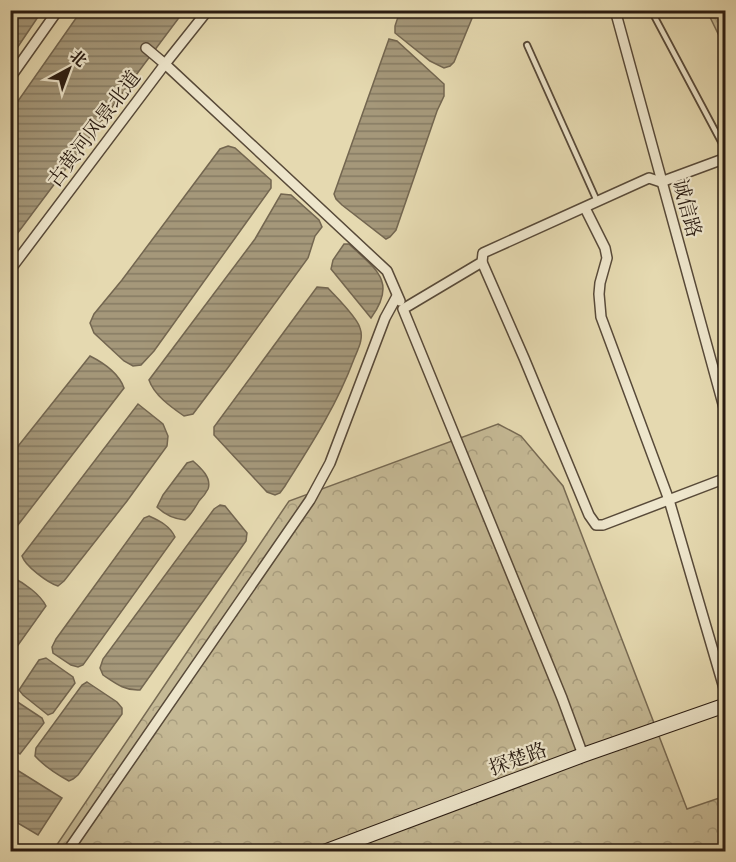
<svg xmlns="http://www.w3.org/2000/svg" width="736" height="862" font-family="Cardo,'Noto Serif SC',serif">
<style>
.forest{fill:url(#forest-crowns);stroke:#776a53;stroke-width:1.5}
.water{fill:url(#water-rules);stroke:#736650;stroke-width:1.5}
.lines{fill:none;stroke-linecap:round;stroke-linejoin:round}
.service-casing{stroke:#584a39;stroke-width:8}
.minor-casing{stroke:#584a39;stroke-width:12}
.secondary-casing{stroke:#291b11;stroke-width:16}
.service{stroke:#eee6cc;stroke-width:4.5}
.minor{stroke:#eee6cc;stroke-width:9}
.secondary{stroke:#eee6cc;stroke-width:14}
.labels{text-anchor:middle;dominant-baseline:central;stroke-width:4.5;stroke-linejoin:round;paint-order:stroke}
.street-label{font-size:20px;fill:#291b11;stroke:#eee6cc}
</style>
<defs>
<pattern id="forest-crowns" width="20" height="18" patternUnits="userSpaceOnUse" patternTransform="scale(1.5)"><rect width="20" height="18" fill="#c5b995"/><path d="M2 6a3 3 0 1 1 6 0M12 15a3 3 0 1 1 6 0" fill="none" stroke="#a99e7f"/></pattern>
<pattern id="water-rules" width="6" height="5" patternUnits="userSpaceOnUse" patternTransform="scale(1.5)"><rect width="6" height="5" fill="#a5987a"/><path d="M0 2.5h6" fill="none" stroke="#867b63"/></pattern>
</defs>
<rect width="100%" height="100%" fill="#e5d9b0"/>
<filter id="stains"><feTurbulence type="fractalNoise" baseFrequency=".00333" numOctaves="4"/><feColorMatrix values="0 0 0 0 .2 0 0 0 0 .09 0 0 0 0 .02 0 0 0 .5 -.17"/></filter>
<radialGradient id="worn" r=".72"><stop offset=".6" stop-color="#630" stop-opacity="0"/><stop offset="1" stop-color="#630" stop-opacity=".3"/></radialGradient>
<g class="forest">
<path d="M707,11H725V48Z"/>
<path d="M498,424L521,436L563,486L687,809L725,796V851L52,852L289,501Z"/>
</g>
<g class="water">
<path d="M11,10L42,11L11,57L10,11Z"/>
<path d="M81,11H184L11,242V111Z"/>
<path d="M400,11V10L475,11L454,62L450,66L444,68L430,61L395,33V26Z"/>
<path d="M389,39L397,41L444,84V96L437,111L396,230L390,237L386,239L342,205L336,199L334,194Z"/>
<path d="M228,146L235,148L271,180V188L154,351L141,365L133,366L124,361L94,333L90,323L94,314L122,280L220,149Z"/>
<path d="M281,194L291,195L319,220L322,227L315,236L308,258L227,369L193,414L184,416C171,407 154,395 149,380L255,239Z"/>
<path d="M344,244H349C375,269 398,281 371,318L331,269L333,260Z"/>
<path d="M317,287L328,288C336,297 357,317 360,328C364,339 358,349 354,359C337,405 311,445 285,486L280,493L275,495L267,492L214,435V427Z"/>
<path d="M90,356C104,363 119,374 124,388L11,534V455Z"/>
<path d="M138,404L163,424L168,436L167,446L127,501L64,581L58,586C48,583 25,566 22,556Z"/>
<path d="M193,461C201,468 212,478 208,489C206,493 202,498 199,501C195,508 191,515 185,520C175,519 164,514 157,507L163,495L187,463Z"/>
<path d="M220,505L225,506L247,533L246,541L140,690C125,691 115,683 103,675L100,668L103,659L214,509Z"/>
<path d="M149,516C160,521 170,526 175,537L83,665L78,667L71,665L53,653L52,647L56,639L144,518Z"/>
<path d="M10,577H12C24,583 40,594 46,606L11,655Z"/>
<path d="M46,658L73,677L75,683L53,713L48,715L23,695L19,690L39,660Z"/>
<path d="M87,682L117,702L122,708V714L78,775L73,779L69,781C56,774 45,767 35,756L36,748L82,685Z"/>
<path d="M16,701L42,718L44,723L20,754L11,748V702Z"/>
<path d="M17,770L62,798L38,835L11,819V779Z"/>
</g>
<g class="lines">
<g class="service-casing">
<g id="service">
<path d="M651,10L726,151"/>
<path d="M527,45L597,201"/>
</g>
</g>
<g class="minor-casing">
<g id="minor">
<path d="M615,10L726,415"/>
<path d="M146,48L165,64L387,271L400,301"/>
<path d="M10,78L58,10"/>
<path d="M585,208L605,248L607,258L600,283L599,294L601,317L669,500L726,695"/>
<path d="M482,262L524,358L589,515L596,525H603L726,478"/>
<path d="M10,270L165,64L208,10"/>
<path d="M583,755L562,698L403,309L482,262L483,253L649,178L661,182L726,158"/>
<path d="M67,852L310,500L330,463L385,318L397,296"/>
</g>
</g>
<g class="secondary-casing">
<path id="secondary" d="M324,852L583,755L726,705"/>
</g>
<use href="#service" class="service"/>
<use href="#minor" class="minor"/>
<use href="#secondary" class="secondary"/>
</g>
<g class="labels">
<g class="street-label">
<text transform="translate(94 129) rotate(-53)">古黄河风景北道</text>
<text transform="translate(687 208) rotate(75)">诚信路</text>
<text transform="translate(518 759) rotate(-20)">探楚路</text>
</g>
</g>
<rect width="736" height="862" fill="none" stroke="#e5d9b0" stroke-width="36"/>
<rect x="12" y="12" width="712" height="838" fill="none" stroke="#291b11" stroke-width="3"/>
<rect x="18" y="18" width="700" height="826" fill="none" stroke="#291b11" stroke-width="1.5"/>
<g transform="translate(69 69) rotate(41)" stroke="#eee6cc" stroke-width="4.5" paint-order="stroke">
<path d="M0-4.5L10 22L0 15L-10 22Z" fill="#291b11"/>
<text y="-9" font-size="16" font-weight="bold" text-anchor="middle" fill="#291b11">北</text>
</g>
<rect width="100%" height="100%" filter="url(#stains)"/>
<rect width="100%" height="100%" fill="url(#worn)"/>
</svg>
